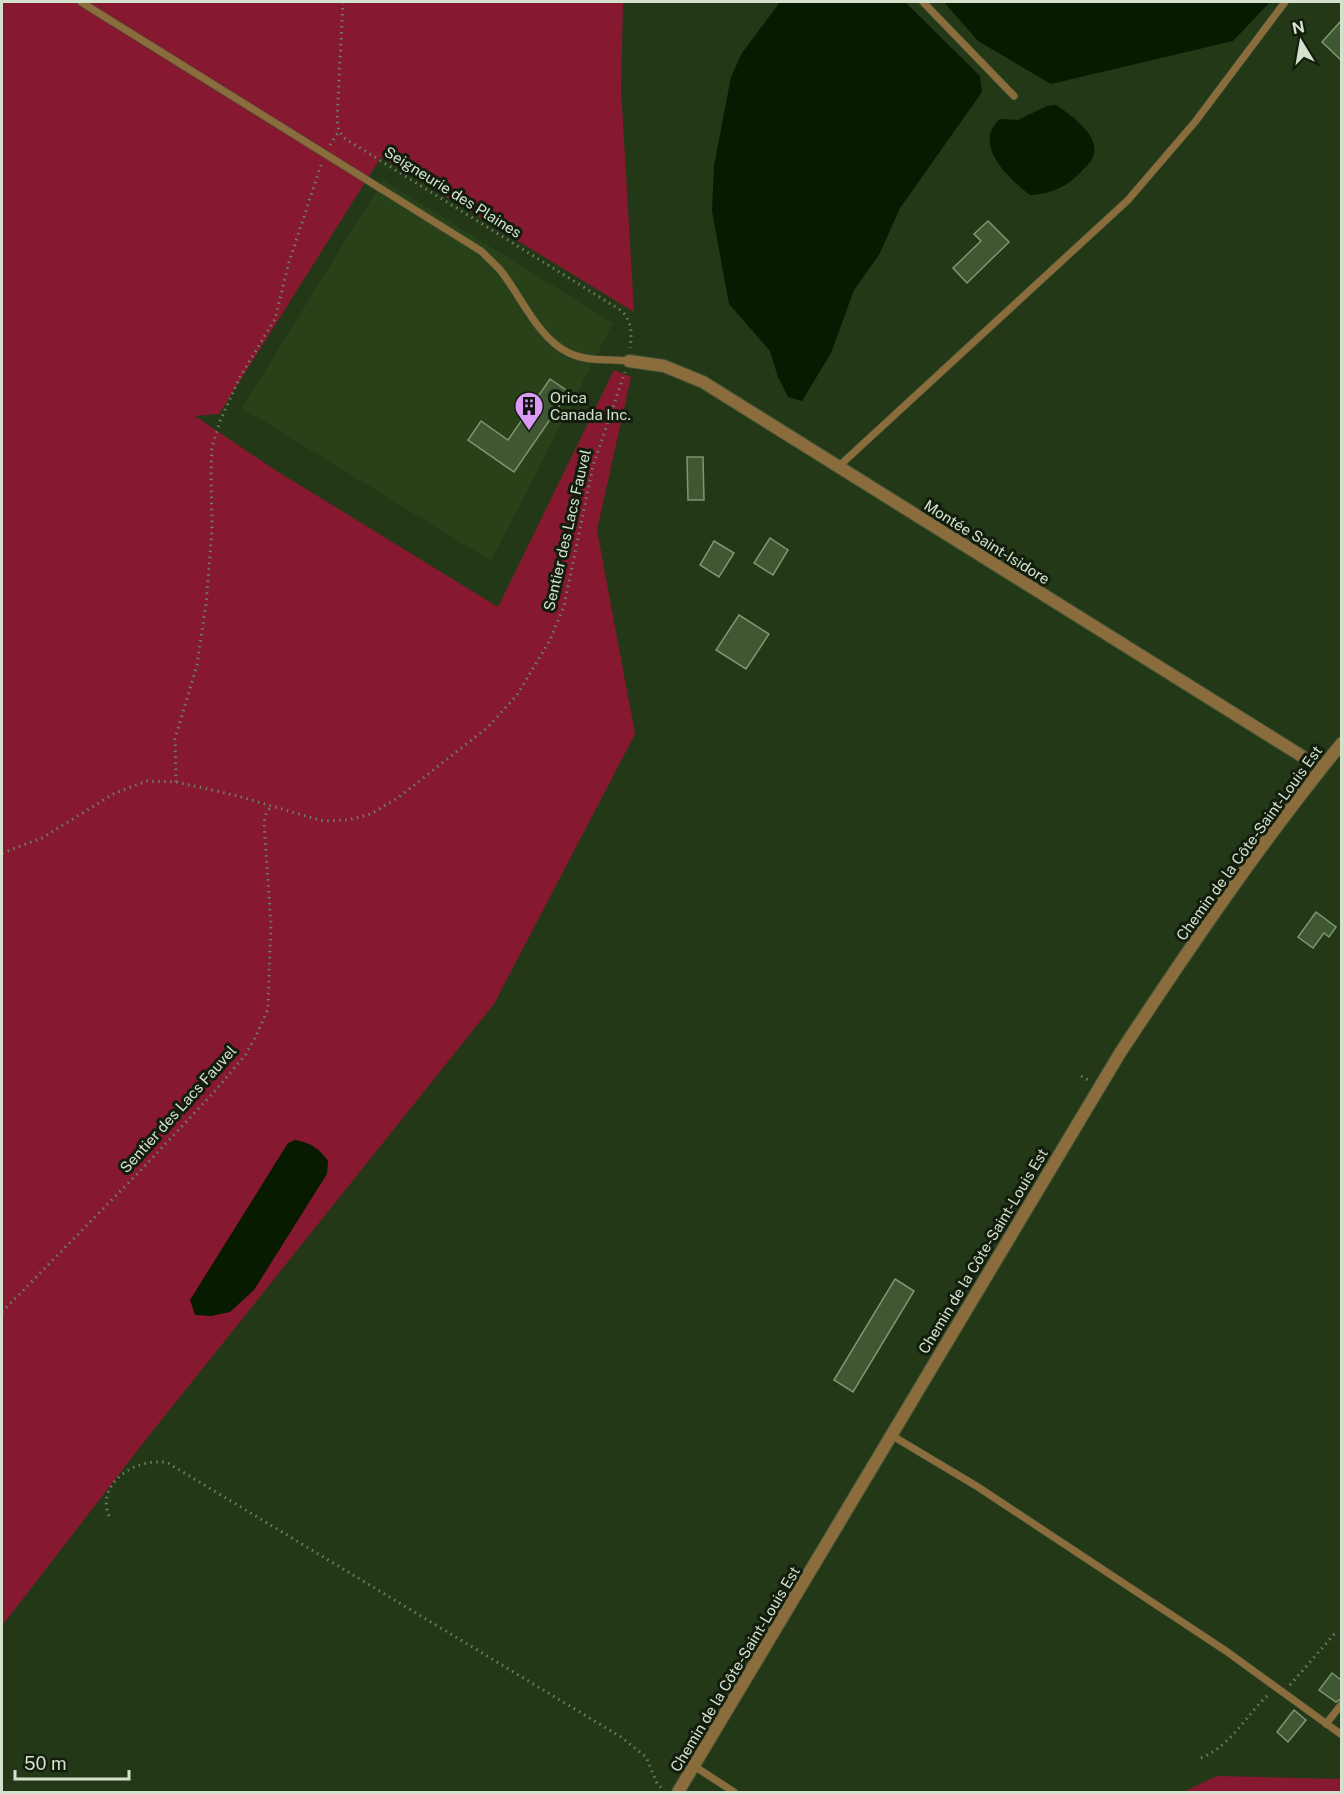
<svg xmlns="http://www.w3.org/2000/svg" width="1343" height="1794" font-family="'Public Sans',sans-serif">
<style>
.built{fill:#284119}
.green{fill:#86192f}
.water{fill:#061b00}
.building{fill:#405734;stroke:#7e9771;stroke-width:1.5}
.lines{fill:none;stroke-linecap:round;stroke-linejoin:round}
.service-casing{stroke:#3f5334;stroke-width:8}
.minor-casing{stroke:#3f5334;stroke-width:14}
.tertiary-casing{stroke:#3f5334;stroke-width:14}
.path{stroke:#6c7e63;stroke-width:3;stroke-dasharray:1.5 4.5;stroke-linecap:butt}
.service{stroke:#8b6c3d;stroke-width:7}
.minor{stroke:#8b6c3d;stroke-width:12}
.tertiary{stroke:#8b6c3d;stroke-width:12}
.labels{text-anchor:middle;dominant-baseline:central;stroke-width:6;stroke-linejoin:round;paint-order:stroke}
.street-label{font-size:15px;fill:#d3e1cd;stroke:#131d0e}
.poi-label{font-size:15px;fill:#d3e1cd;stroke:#131d0e;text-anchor:start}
</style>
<rect width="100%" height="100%" fill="#233817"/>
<path class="built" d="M383,180L613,323L491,561L242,408Z"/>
<g class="green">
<path d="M2,2H623L621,89L634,312L381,157L219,414L195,416L272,468L498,607L614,370L631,377L597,530L635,734L494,1004L147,1438L2,1626Z"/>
<path d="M1217,1776L1341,1779V1792H1183Z"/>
</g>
<g class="water">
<path d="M780,2H905L980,76L982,92L900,208L879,255L854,290L831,353L802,401L788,397L778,377L770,351L729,304L712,211L714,166L731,77L742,53Z"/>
<path d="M944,2H1270L1233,41L1051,84L978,41Z"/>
<path d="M1056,105C1071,115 1104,138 1092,159C1090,164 1083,169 1080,173C1065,188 1050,194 1030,195C1010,180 971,144 1000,119L1018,120L1047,106Z"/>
<path d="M295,1140C309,1142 320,1149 328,1161L327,1174L254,1290L230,1312L211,1316L195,1315L190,1300L288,1143Z"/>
</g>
<g class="building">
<path d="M1341,21V60L1322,42Z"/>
<path d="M988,221L1009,242L967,283L953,268L981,241L974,234Z"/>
<path d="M550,379L569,392L514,472L468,440L481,421L508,440Z"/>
<path d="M687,457H703L704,500H688Z"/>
<path d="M770,538L788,550L773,575L754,563Z"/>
<path d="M714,541L734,553L719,577L700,565Z"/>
<path d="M739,615L769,634L746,669L716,650Z"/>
<path d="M1316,912L1336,927L1329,937L1324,933L1313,948L1298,937Z"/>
<path d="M895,1279L914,1291L853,1392L834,1380Z"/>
<path d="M1332,1673L1341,1680V1699L1336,1702L1319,1690Z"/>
<path d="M1294,1710L1306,1720L1288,1742L1277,1732Z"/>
</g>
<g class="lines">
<g class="service-casing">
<g id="service">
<path d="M81,2L481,251C488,258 495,264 501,271C522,298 538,338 569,353C587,362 610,359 629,361"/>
<path d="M923,2L1014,96"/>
<path d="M838,467L1128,200L1195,122L1285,2"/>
<path d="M891,1435L978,1487L1226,1651L1342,1735"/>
<path d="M1326,1724L1341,1705"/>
<path d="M694,1766L734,1792"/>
</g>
</g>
<g class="minor-casing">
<path id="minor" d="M629,361L664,366L703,382L1321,768"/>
</g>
<g class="tertiary-casing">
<path id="tertiary" d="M678,1792L1120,1053C1190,947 1261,842 1342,743"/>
</g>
<g class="path">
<path d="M343,2L337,120L339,131L344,138L622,311C632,323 632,333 630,348"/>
<path d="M330,145L339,131"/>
<path d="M176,782L175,739L197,665L206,604L212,530L211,474L212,447L220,421L240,377L275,319L289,262L321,165"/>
<path d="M2,853L42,838L115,793L147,781L176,782L234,795L323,821L347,820L371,814L399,797L488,727L517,695L550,640L564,606L593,466L625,372"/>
<path d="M1081,1076L1090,1081"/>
<path d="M2,1312L142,1169L215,1091L246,1054L256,1036L268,1009L269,976L271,925L264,823L266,814L271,806"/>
<path d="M109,1516C95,1483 138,1456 168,1463L621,1737L646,1757L657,1783L664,1791"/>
<path d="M1290,1685L1337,1631"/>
<path d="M1201,1758C1231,1746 1246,1715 1269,1694"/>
</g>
<use href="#service" class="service"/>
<use href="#minor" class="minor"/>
<use href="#tertiary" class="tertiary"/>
</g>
<defs>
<g id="building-pin" transform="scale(1.5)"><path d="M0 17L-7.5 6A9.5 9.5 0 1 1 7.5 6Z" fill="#db9af6" stroke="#131d0e"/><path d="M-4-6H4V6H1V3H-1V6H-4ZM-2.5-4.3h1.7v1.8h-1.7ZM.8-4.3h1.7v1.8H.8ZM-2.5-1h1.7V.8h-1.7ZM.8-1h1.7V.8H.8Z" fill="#111"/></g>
</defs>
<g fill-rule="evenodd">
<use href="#building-pin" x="529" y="406"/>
</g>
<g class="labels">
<g class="street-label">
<text transform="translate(453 192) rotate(32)">Seigneurie des Plaines</text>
<text transform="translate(567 530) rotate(-77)">Sentier des Lacs Fauvel</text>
<text transform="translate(987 542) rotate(32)">Montée Saint-Isidore</text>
<text transform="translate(1249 843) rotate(-54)">Chemin de la Côte-Saint-Louis Est</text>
<text transform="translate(178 1109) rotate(-48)">Sentier des Lacs Fauvel</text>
<text transform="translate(983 1251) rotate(-59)">Chemin de la Côte-Saint-Louis Est</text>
<text transform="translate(735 1669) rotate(-59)">Chemin de la Côte-Saint-Louis Est</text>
</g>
<g class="poi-label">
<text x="550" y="397">Orica<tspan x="550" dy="17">Canada Inc.</tspan></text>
</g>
</g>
<rect width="1343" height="1794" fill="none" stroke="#d3e1cd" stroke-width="6"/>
<g transform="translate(1301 42) rotate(349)" stroke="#131d0e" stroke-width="4.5" paint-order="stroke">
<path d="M0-4.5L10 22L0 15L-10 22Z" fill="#d3e1cd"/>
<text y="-9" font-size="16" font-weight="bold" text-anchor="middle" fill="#d3e1cd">N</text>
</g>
<path d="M15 1770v9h114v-9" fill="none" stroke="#d3e1cd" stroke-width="3"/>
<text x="24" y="1770" font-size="18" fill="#d3e1cd" stroke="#131d0e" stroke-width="4.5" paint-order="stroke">50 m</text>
</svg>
